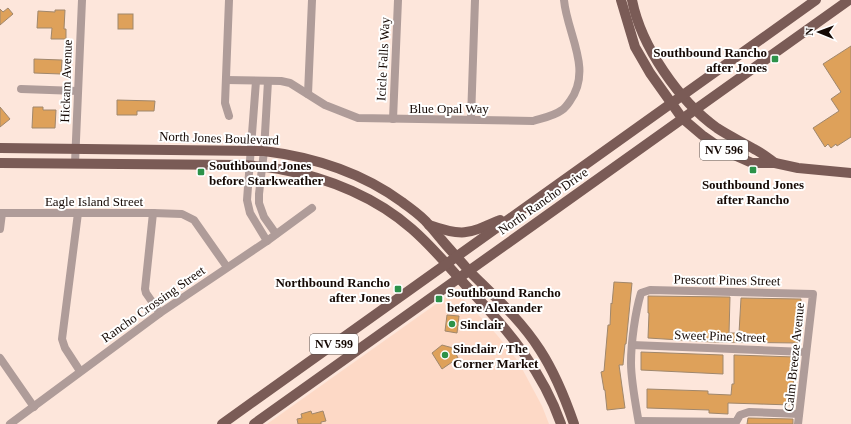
<svg xmlns="http://www.w3.org/2000/svg" width="851" height="424" font-family="'Times New Roman',serif">
<style>
.built{fill:#fdd9c6}
.building{fill:#dea15a;stroke:#a0876c}
.lines{fill:none;stroke-linecap:round;stroke-linejoin:round}
.minor{stroke:#af9c99;stroke-width:8}
.major{stroke:#7a5b56;stroke-width:10}
.poi-dot{fill:#2c9249;stroke:#fff;stroke-width:1.5}
.labels{text-anchor:middle;dominant-baseline:central;stroke-width:4;stroke-linejoin:round;paint-order:stroke}
.shield{fill:#fff;stroke:#5b534f;stroke-width:1}
.shield-label{font-size:12px;font-weight:bold;fill:#150904}
.poi-label{font-size:13px;font-weight:bold;fill:#150904;stroke:#fff;text-anchor:start}
.street-label{font-size:13px;fill:#150904;stroke:#fff}
</style>
<rect width="100%" height="100%" fill="#fde6db"/>
<path class="built" d="M453,292L458,293L497,335L518,361L542,406L549,424H267Z"/>
<g class="building">
<path d="M8,8L13,14L0,25V9L3,12Z"/>
<path d="M55,10H65L64,29H66V39H51L52,28H37L38,11L55,12Z"/>
<rect x="118" y="14" width="15" height="15"/>
<path d="M851,46V137L837,146L836,144L831,148L828,144L825,147L813,128L839,111L831,99L841,92L823,64Z"/>
<path d="M34,59L62,60L61,74L34,73Z"/>
<path d="M117,100L155,101L154,111H137V115H117Z"/>
<path d="M0,107L10,119L0,127Z"/>
<path d="M33,107H43V110H56L55,128H32Z"/>
<path d="M614,282L632,283L626,344H625L623,365H619L625,408L607,410L605,390H604L601,372L604,371L608,325H610L611,303L612,304Z"/>
<path d="M648,296L730,297L729,333H739L741,298L801,299V318H798V343L712,342L648,338L649,313H648Z"/>
<path d="M447,315L459,316L457,333L445,331Z"/>
<path d="M442,345L453,348L458,358L442,369L432,353Z"/>
<path d="M641,352L723,355V374L641,370Z"/>
<path d="M734,355L795,357L792,405L728,403V414L709,413V410L647,408V389L708,391V394L731,395L732,384H734Z"/>
<path d="M311,411L312,414L323,411L326,421L321,422V424H298L297,419L302,418L301,414Z"/>
<path d="M748,418H750L793,419V424H747Z"/>
</g>
<g class="lines">
<g class="minor">
<path d="M226,80L281,81L290,83L325,105L358,118L533,121C543,118 554,116 562,110C565,108 568,104 570,101C593,69 567,34 564,0"/>
<path d="M256,81L247,200L250,213L267,241"/>
<path d="M268,81L264,151L259,194V203L264,217L276,234"/>
<path d="M21,89L78,91"/>
<path d="M308,94L312,0"/>
<path d="M229,116L225,103L229,0"/>
<path d="M393,119L398,0"/>
<path d="M471,119L475,0"/>
<path d="M75,163L82,0"/>
<path d="M0,213H153L182,214L194,220L227,267"/>
<path d="M78,213L62,339L65,348L80,371"/>
<path d="M153,213L145,289L146,293L160,313"/>
<path d="M0,229L2,213"/>
<path d="M632,345L806,352"/>
<path d="M0,358L34,407"/>
<path d="M639,421L736,422L740,415L749,412L799,414"/>
<path d="M10,424L160,313L267,241L312,208"/>
<path d="M639,424C636,406 631,381 631,363C631,343 635,313 641,293L650,290L813,294L798,424"/>
</g>
<g class="major">
<path d="M621,0L635,47L650,73L682,118L702,135L725,151L752,163H775L798,168L851,173"/>
<path d="M632,0C641,46 679,101 717,128C729,136 742,142 754,149C762,153 768,158 775,163"/>
<path d="M0,148L264,151C313,157 361,172 402,202C411,209 422,216 429,225C434,230 437,235 441,239C450,250 460,260 469,271C494,296 521,320 540,350C555,373 565,398 574,424"/>
<path d="M0,163L242,165C256,166 270,167 284,170C329,178 377,198 412,229C434,248 452,271 472,292C509,331 543,372 561,424"/>
<path d="M429,225C463,237 468,234 500,220"/>
<path d="M222,424L816,0"/>
<path d="M254,424L849,0"/>
</g>
</g>
<g class="poi-dot">
<rect x="771" y="55" width="8" height="8" rx="2"/>
<rect x="749" y="166" width="8" height="8" rx="2"/>
<rect x="197" y="168" width="8" height="8" rx="2"/>
<rect x="394" y="285" width="8" height="8" rx="2"/>
<rect x="435" y="295" width="8" height="8" rx="2"/>
<circle cx="452" cy="324" r="4"/>
<circle cx="445" cy="355" r="4"/>
</g>
<g class="labels">
<g class="shield">
<rect x="700" y="140" width="48" height="20" rx="3"/>
<rect x="310" y="334" width="48" height="20" rx="3"/>
</g>
<g class="shield-label">
<text x="724" y="150">NV 596</text>
<text x="334" y="344">NV 599</text>
</g>
<g class="poi-label">
<text x="767" y="52" text-anchor="end">Southbound Rancho<tspan x="767" dy="15">after Jones</tspan></text>
<text x="209" y="165">Southbound Jones<tspan x="209" dy="15">before Starkweather</tspan></text>
<text x="753" y="184" text-anchor="middle">Southbound Jones<tspan x="753" dy="15">after Rancho</tspan></text>
<text x="390" y="282" text-anchor="end">Northbound Rancho<tspan x="390" dy="15">after Jones</tspan></text>
<text x="447" y="292">Southbound Rancho<tspan x="447" dy="15">before Alexander</tspan></text>
<text x="460" y="324">Sinclair</text>
<text x="453" y="348">Sinclair / The<tspan x="453" dy="15">Corner Market</tspan></text>
</g>
<g class="street-label">
<text transform="translate(383 59) rotate(-87)">Icicle Falls Way</text>
<text transform="translate(66 81) rotate(-88)">Hickam Avenue</text>
<text x="449" y="108">Blue Opal Way</text>
<text transform="translate(219 138) rotate(2)">North Jones Boulevard</text>
<text x="94" y="201">Eagle Island Street</text>
<text transform="translate(543 201) rotate(-35)">North Rancho Drive</text>
<text transform="translate(727 280) rotate(1)">Prescott Pines Street</text>
<text transform="translate(153 304) rotate(-35)">Rancho Crossing Street</text>
<text transform="translate(720 336) rotate(2)">Sweet Pine Street</text>
<text transform="translate(794 357) rotate(-84)">Calm Breeze Avenue</text>
</g>
</g>
<g transform="translate(819 32) rotate(271)" stroke="#ffffff" stroke-width="3" paint-order="stroke">
<path d="M0-3L7 15L0 10L-7 15Z" fill="#150904"/>
<text y="-6" font-size="11" font-weight="bold" text-anchor="middle" fill="#150904">N</text>
</g>
</svg>
